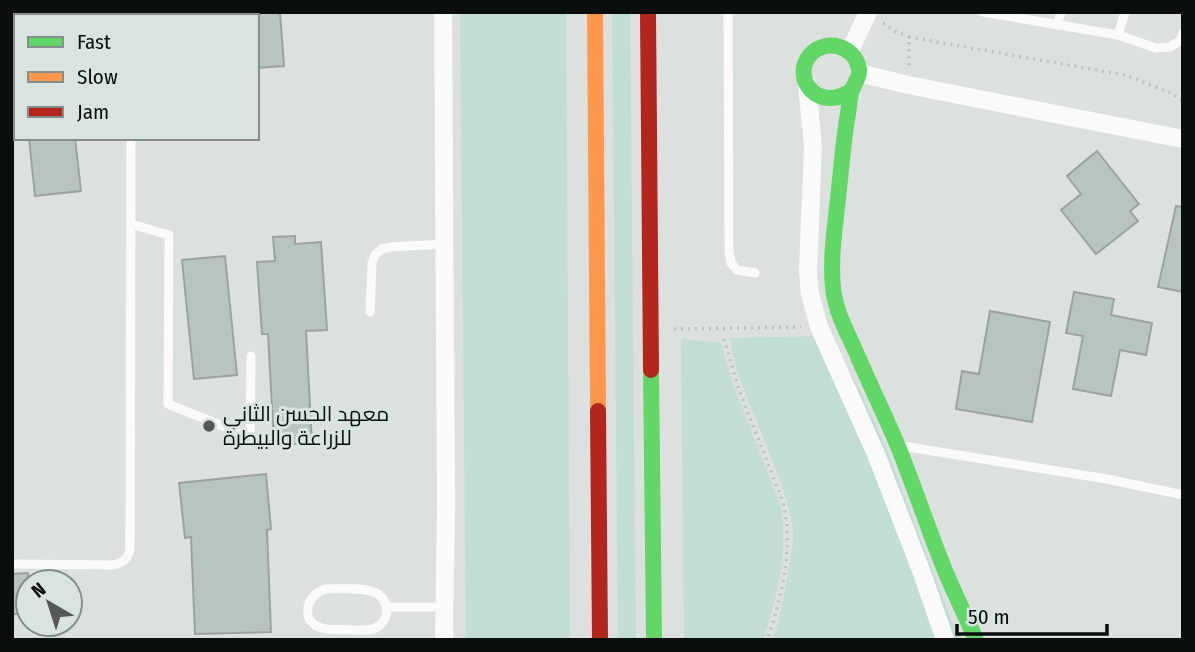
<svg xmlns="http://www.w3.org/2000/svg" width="1195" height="652" font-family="'Fira Sans Condensed',Cairo,sans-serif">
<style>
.green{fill:#c2dcd6}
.building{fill:#b8c4c1;stroke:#9da2a1;stroke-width:2}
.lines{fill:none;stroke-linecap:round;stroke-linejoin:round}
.path{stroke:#bfc1c1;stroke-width:3.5;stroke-dasharray:2 5;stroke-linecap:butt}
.lane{stroke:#fafafa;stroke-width:9}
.street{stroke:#fafafa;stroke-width:18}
.fast{stroke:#63d668;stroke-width:16}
.slow{stroke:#ff974d;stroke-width:16}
.jam{stroke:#b3261e;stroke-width:16}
.poi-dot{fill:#545857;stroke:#d9e4e1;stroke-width:2.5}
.labels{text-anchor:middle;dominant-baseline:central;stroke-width:6;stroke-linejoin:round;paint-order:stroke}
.poi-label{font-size:21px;fill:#0a0e0d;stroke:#d9e4e1;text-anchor:start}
</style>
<rect width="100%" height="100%" fill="#dce1e0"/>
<g class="green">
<path d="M460,12H566L570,640H466Z"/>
<path d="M612,12H630L636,640H618Z"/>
<path d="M829,336L860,390L890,458L952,622L963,640H772L778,623L785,590L793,543V529L791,516L781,483L737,371L732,351L730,338Z"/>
<path d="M681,339L721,343L735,389L780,503C789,549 778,596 763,640H684Z"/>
</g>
<g class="building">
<path d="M257,12H280L284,66L257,68Z"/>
<path d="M29,138H75L81,191L35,196Z"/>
<path d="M1097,151L1139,204L1130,211L1138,221L1096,254L1061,210L1081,194L1067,176Z"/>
<path d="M1176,206L1183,207V292L1158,287Z"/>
<path d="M295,236V244L321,242L327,330L306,331L312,443L274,445L268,334H262L257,262L275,261L273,237Z"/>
<path d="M225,256L237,375L194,379L182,260Z"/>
<path d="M1074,292L1114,299L1111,315L1152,323L1146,355L1120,350L1111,396L1073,389L1083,336L1066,333Z"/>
<path d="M990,311L1050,322L1032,422L956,409L962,371L979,374Z"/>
<path d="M266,474L271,529L267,530L271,632L195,634L191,537L185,538L179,483Z"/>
<path d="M28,573V614H12V574Z"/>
</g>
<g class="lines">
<g class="path">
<path d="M883,23L895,31L909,37V66"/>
<path d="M909,37L1125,75L1171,93L1183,101"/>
<path d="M674,329L801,327"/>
<path d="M724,339L739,390L783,502C794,548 782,596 767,640"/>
</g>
<g class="lane">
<path d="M126,12L127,16"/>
<path d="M728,12L729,251L731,263L737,270L755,273"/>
<path d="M983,12L1118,35L1156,48L1170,47L1181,40L1183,33"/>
<path d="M1057,25L1061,12"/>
<path d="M1118,35L1125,12"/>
<path d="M131,224L169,235L168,404L250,437L251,356"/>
<path d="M370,312L372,263L375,255L382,249L391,247L445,244"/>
<path d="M902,446L1107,479L1183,495"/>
<path d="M12,564L114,565C124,562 128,559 130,549L131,138"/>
<path d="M325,589C339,589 362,587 374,592C387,597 391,614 381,624C376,630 368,630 361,630C350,629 332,631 322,628C300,622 305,596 325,589Z"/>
<path d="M387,607H444"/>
</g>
<g class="street">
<path d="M443,12L446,505L444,640"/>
<path d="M850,51L868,12"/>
<path d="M859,73L908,85L1183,139"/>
<path d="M807,84L813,146L808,272L810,294L819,327L876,454L922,573L945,640"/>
</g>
<g class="fast">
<path d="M852,90C820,114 790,79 810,55C825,38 855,45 859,69C860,78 853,85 851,93C849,102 849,111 847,119C843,145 841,172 838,198C835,228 830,258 833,288C835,310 847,332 856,352C869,383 884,413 897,444C913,483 926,523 942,563C952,589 965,614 976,640"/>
<path d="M651,370L654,640"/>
</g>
<path class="slow" d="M595,12L598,411"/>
<g class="jam">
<path d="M648,12L651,370"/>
<path d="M598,411L600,640"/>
</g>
</g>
<circle class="poi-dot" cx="209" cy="426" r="7"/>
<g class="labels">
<g class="poi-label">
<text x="223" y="414">معهد الحسن الثاني<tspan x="223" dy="24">للزراعة والبيطرة</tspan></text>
</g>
</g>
<rect width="1195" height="652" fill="none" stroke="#0a0e0d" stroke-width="28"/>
<rect x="14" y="14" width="245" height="126" fill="#d9e4e1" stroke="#868e8c" stroke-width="2"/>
<rect x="28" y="37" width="35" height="10" fill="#63d668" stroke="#868e8c" stroke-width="2"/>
<text x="77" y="49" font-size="21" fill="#0a0e0d">Fast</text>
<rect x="28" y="72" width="35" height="10" fill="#ff974d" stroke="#868e8c" stroke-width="2"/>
<text x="77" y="84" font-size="21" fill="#0a0e0d">Slow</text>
<rect x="28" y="107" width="35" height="10" fill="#b3261e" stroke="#868e8c" stroke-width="2"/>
<text x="77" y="119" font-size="21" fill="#0a0e0d">Jam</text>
<g transform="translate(49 603) rotate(321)"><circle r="33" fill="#d9e4e1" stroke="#868e8c" stroke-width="2"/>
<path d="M0-5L12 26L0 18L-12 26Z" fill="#545857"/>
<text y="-10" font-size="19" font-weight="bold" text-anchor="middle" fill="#0a0e0d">N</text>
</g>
<path d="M957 624v10h150v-10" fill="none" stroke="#0a0e0d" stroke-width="3.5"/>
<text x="968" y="624" font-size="21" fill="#0a0e0d" stroke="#d9e4e1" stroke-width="5" paint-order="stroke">50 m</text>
</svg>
